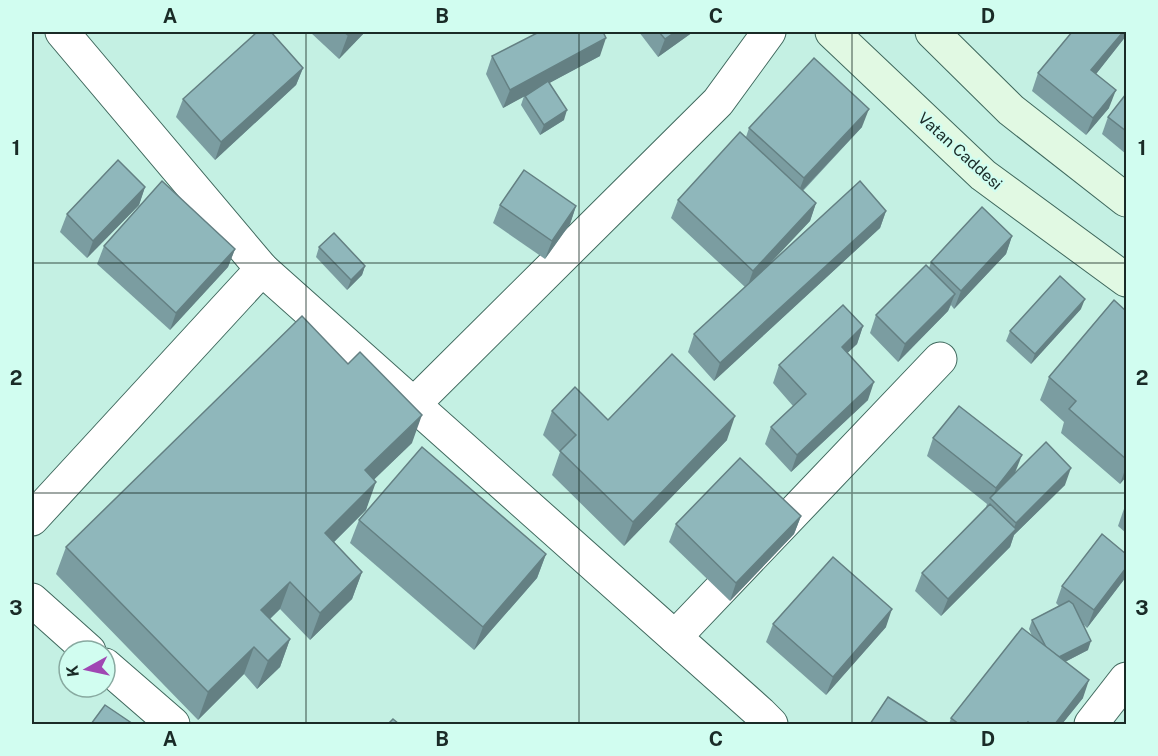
<svg xmlns="http://www.w3.org/2000/svg" width="1158" height="756" font-family="'Public Sans',sans-serif">
<style>
.lines{fill:none;stroke-linecap:round;stroke-linejoin:round}
.minor-casing{stroke:#3f685d;stroke-width:35}
.secondary-casing{stroke:#3f685d;stroke-width:35}
.minor{stroke:#fff;stroke-width:33}
.secondary{stroke:#e1f9e3;stroke-width:33}
.wall{fill:#7b9da1}
.shaded-wall{fill:#648083}
.building{fill:#8fb7bb;stroke:#648083;stroke-width:1.5}
.grid{fill:none;stroke:#1a2b27;stroke-width:1.5;stroke-opacity:0.55}
.labels{text-anchor:middle;dominant-baseline:central;stroke-width:4.5;stroke-linejoin:round;paint-order:stroke}
.street-label{font-size:16px;fill:#1a2b27;stroke:#d1fdf0}
.neatline{fill:none;stroke:#1a2b27;stroke-width:2}
.grid-label{font-size:20px;text-anchor:middle;font-weight:bold;fill:#1a2b27}
</style>
<rect width="100%" height="100%" fill="#c4f0e3"/>
<g class="lines">
<g class="minor-casing">
<g id="minor">
<path d="M62,32L262,269L760,713L771,724"/>
<path d="M414,404L718,102L769,32"/>
<path d="M32,519L262,269"/>
<path d="M32,600L89,651"/>
<path d="M675,637L940,359"/>
<path d="M105,665L173,724"/>
<path d="M1091,724L1126,679"/>
</g>
</g>
<g class="secondary-casing">
<g id="secondary">
<path d="M832,32L983,175L1126,280"/>
<path d="M932,32L1011,110L1126,200"/>
</g>
</g>
<use href="#minor" class="minor"/>
<use href="#secondary" class="secondary"/>
</g>
<g class="wall">
<path d="M310,32H365L339,59Z"/>
<path d="M639,32H693L658,57Z"/>
<path d="M1126,32V36L1096,74L1109,108L1086,135L1032,91L1038,73Z"/>
<path d="M492,56H600L549,83L564,120L540,135L521,105L524,96L503,108L486,74Z"/>
<path d="M303,68L296,85L215,160L176,117L183,99Z"/>
<path d="M1126,94V154L1102,134L1108,117Z"/>
<path d="M862,127L803,191L816,203L810,221L766,267L886,211L880,228L714,381L688,352L694,334L745,287L671,218L678,200L746,137L749,128Z"/>
<path d="M145,187L139,205L87,258L60,232L67,214Z"/>
<path d="M500,205L576,206L570,224L545,259L493,223Z"/>
<path d="M1012,236L1006,254L954,309L951,305L948,311L898,362L870,333L876,315L929,268L931,262Z"/>
<path d="M104,246L235,249L228,267L170,330L97,264Z"/>
<path d="M319,247L365,266L362,275L347,290L316,257Z"/>
<path d="M1081,309L1031,364L1006,341L1010,331Z"/>
<path d="M1126,311V477L1120,484L1061,433L1064,422L1040,400L1049,377Z"/>
<path d="M863,326L857,344L847,353L868,400L791,472L765,444L771,427L793,406L773,383L779,365Z"/>
<path d="M552,411L608,420L727,440L624,546L552,475L560,452L543,435Z"/>
<path d="M933,438L1016,472L1065,485L1014,535L1010,547L941,616L915,591L922,573L986,507L987,504L927,456Z"/>
<path d="M412,443L374,479L366,510L334,542L362,572L352,599L310,640L280,609L270,619L290,639L280,667L257,689L244,674L198,720L56,574L66,547Z"/>
<path d="M1126,503V533L1118,526Z"/>
<path d="M801,516L794,534L730,601L669,542L676,524Z"/>
<path d="M359,520L546,554L537,578L474,650L350,543Z"/>
<path d="M1126,554V577L1087,628L1084,625L1088,650L1065,662L1083,698L1062,724H949L951,718L1032,636L1029,629L1032,620L1059,606L1056,603L1062,586Z"/>
<path d="M773,624L886,627L826,695L766,642Z"/>
</g>
<g class="shaded-wall">
<path d="M352,32H365L339,59L348,35Z"/>
<path d="M675,32H693L658,57L665,39Z"/>
<path d="M1123,32H1126V36L1085,88L1091,70Z"/>
<path d="M606,38L600,56L503,108L510,90Z"/>
<path d="M303,68L296,85L215,160L221,142Z"/>
<path d="M1116,90L1109,108L1086,135L1093,118Z"/>
<path d="M869,109L862,127L797,196L804,178Z"/>
<path d="M567,110L564,120L540,135L544,125Z"/>
<path d="M145,187L139,205L87,258L93,241Z"/>
<path d="M816,203L810,221L747,288L753,271Z"/>
<path d="M576,206L570,224L545,259L552,241Z"/>
<path d="M886,211L880,228L714,381L720,363Z"/>
<path d="M1012,236L1006,254L954,309L961,291Z"/>
<path d="M235,249L228,267L170,330L176,313Z"/>
<path d="M365,266L362,275L347,290L351,280Z"/>
<path d="M955,294L948,311L898,362L905,344Z"/>
<path d="M1085,299L1081,309L1031,364L1035,354Z"/>
<path d="M863,326L857,344L835,365L842,347Z"/>
<path d="M874,382L868,400L791,472L797,455Z"/>
<path d="M422,415L412,443L355,498L365,470Z"/>
<path d="M735,416L727,440L624,546L633,522Z"/>
<path d="M1022,455L1015,473L992,500L996,488Z"/>
<path d="M1126,467V477L1120,484Z"/>
<path d="M1071,468L1065,485L1014,535L1010,547L941,616L948,599L1011,534L1016,523Z"/>
<path d="M376,482L366,510L315,561L325,533Z"/>
<path d="M801,516L794,534L730,601L736,583Z"/>
<path d="M546,554L537,578L474,650L483,627Z"/>
<path d="M1126,568V577L1087,628L1094,610Z"/>
<path d="M362,572L352,599L310,640L320,613Z"/>
<path d="M290,582L280,609L251,637L261,610Z"/>
<path d="M892,609L886,627L826,695L833,677Z"/>
<path d="M290,639L280,667L257,689L268,661Z"/>
<path d="M1091,641L1088,650L1049,670L1053,660Z"/>
<path d="M254,647L244,674L198,720L208,692Z"/>
<path d="M1089,680L1083,698L1062,724H1055Z"/>
</g>
<g class="building">
<path d="M257,32H271L303,68L221,142L183,99Z"/>
<path d="M344,32H352L348,35Z"/>
<path d="M539,32H603L606,38L510,90L492,56Z"/>
<path d="M659,32H675L665,39Z"/>
<path d="M1072,32H1123L1091,70L1116,90L1093,118L1038,73Z"/>
<path d="M814,58L869,109L804,178L749,128Z"/>
<path d="M548,81L567,110L544,125L525,96Z"/>
<path d="M1126,94V131L1108,117Z"/>
<path d="M740,132L816,203L753,271L678,200Z"/>
<path d="M118,160L145,187L93,241L67,214Z"/>
<path d="M524,170L576,206L552,241L500,205Z"/>
<path d="M162,181L235,249L176,313L104,246Z"/>
<path d="M860,181L886,211L720,363L694,334Z"/>
<path d="M982,207L1012,236L961,291L931,262Z"/>
<path d="M334,233L365,266L351,280L319,247Z"/>
<path d="M926,265L955,294L905,344L876,315Z"/>
<path d="M1060,276L1085,299L1035,354L1010,331Z"/>
<path d="M1114,300L1126,311V459L1069,409L1076,401L1049,377Z"/>
<path d="M843,305L863,326L842,347L874,382L797,455L771,427L806,394L779,365Z"/>
<path d="M302,316L348,364L360,352L422,415L365,470L376,482L325,533L362,572L320,613L290,582L261,610L290,639L268,661L254,647L208,692L66,547Z"/>
<path d="M672,354L735,416L633,522L560,451L576,435L552,411L575,387L608,420Z"/>
<path d="M959,406L1022,455L996,488L933,438Z"/>
<path d="M1046,442L1071,468L1016,523L990,498Z"/>
<path d="M422,447L546,554L483,627L359,520Z"/>
<path d="M740,458L801,516L736,583L676,524Z"/>
<path d="M990,504L1016,529L948,599L922,573Z"/>
<path d="M1102,534L1126,554V568L1094,610L1062,586Z"/>
<path d="M833,557L892,609L833,677L773,624Z"/>
<path d="M1069,601L1073,604L1091,641L1059,657L1046,647L1032,620Z"/>
<path d="M1022,628L1089,680L1055,724H1031L1028,722L1026,724H959L951,718Z"/>
<path d="M888,697L930,724H870Z"/>
<path d="M105,705L133,724H91Z"/>
<path d="M393,719L399,724H388Z"/>
</g>
<path class="grid" d="M306,32V724M579,32V724M852,32V724M32,263H1126M32,493H1126"/>
<g class="labels">
<g class="street-label">
<text transform="translate(960 151) rotate(42)">Vatan Caddesi</text>
</g>
</g>
<rect width="1158" height="756" fill="none" stroke="#d1fdf0" stroke-width="66"/>
<g transform="translate(87 669) rotate(262)"><circle r="28" fill="#d1fdf0" stroke="#88a9a0" stroke-width="1.5"/>
<path d="M0-4.5L10 22L0 15L-10 22Z" fill="#a047b3"/>
<text y="-9" font-size="16" font-weight="bold" text-anchor="middle" fill="#1a2b27">K</text>
</g>
<rect x="33" y="33" width="1092" height="690" class="neatline"/>
<g class="grid-label">
<text x="170" y="23">A</text>
<text x="442" y="23">B</text>
<text x="716" y="23">C</text>
<text x="988" y="23">D</text>
<text x="16" y="155">1</text>
<text x="1142" y="155">1</text>
<text x="16" y="385">2</text>
<text x="1142" y="385">2</text>
<text x="16" y="615">3</text>
<text x="1142" y="615">3</text>
<text x="170" y="746">A</text>
<text x="442" y="746">B</text>
<text x="716" y="746">C</text>
<text x="988" y="746">D</text>
</g>
</svg>
